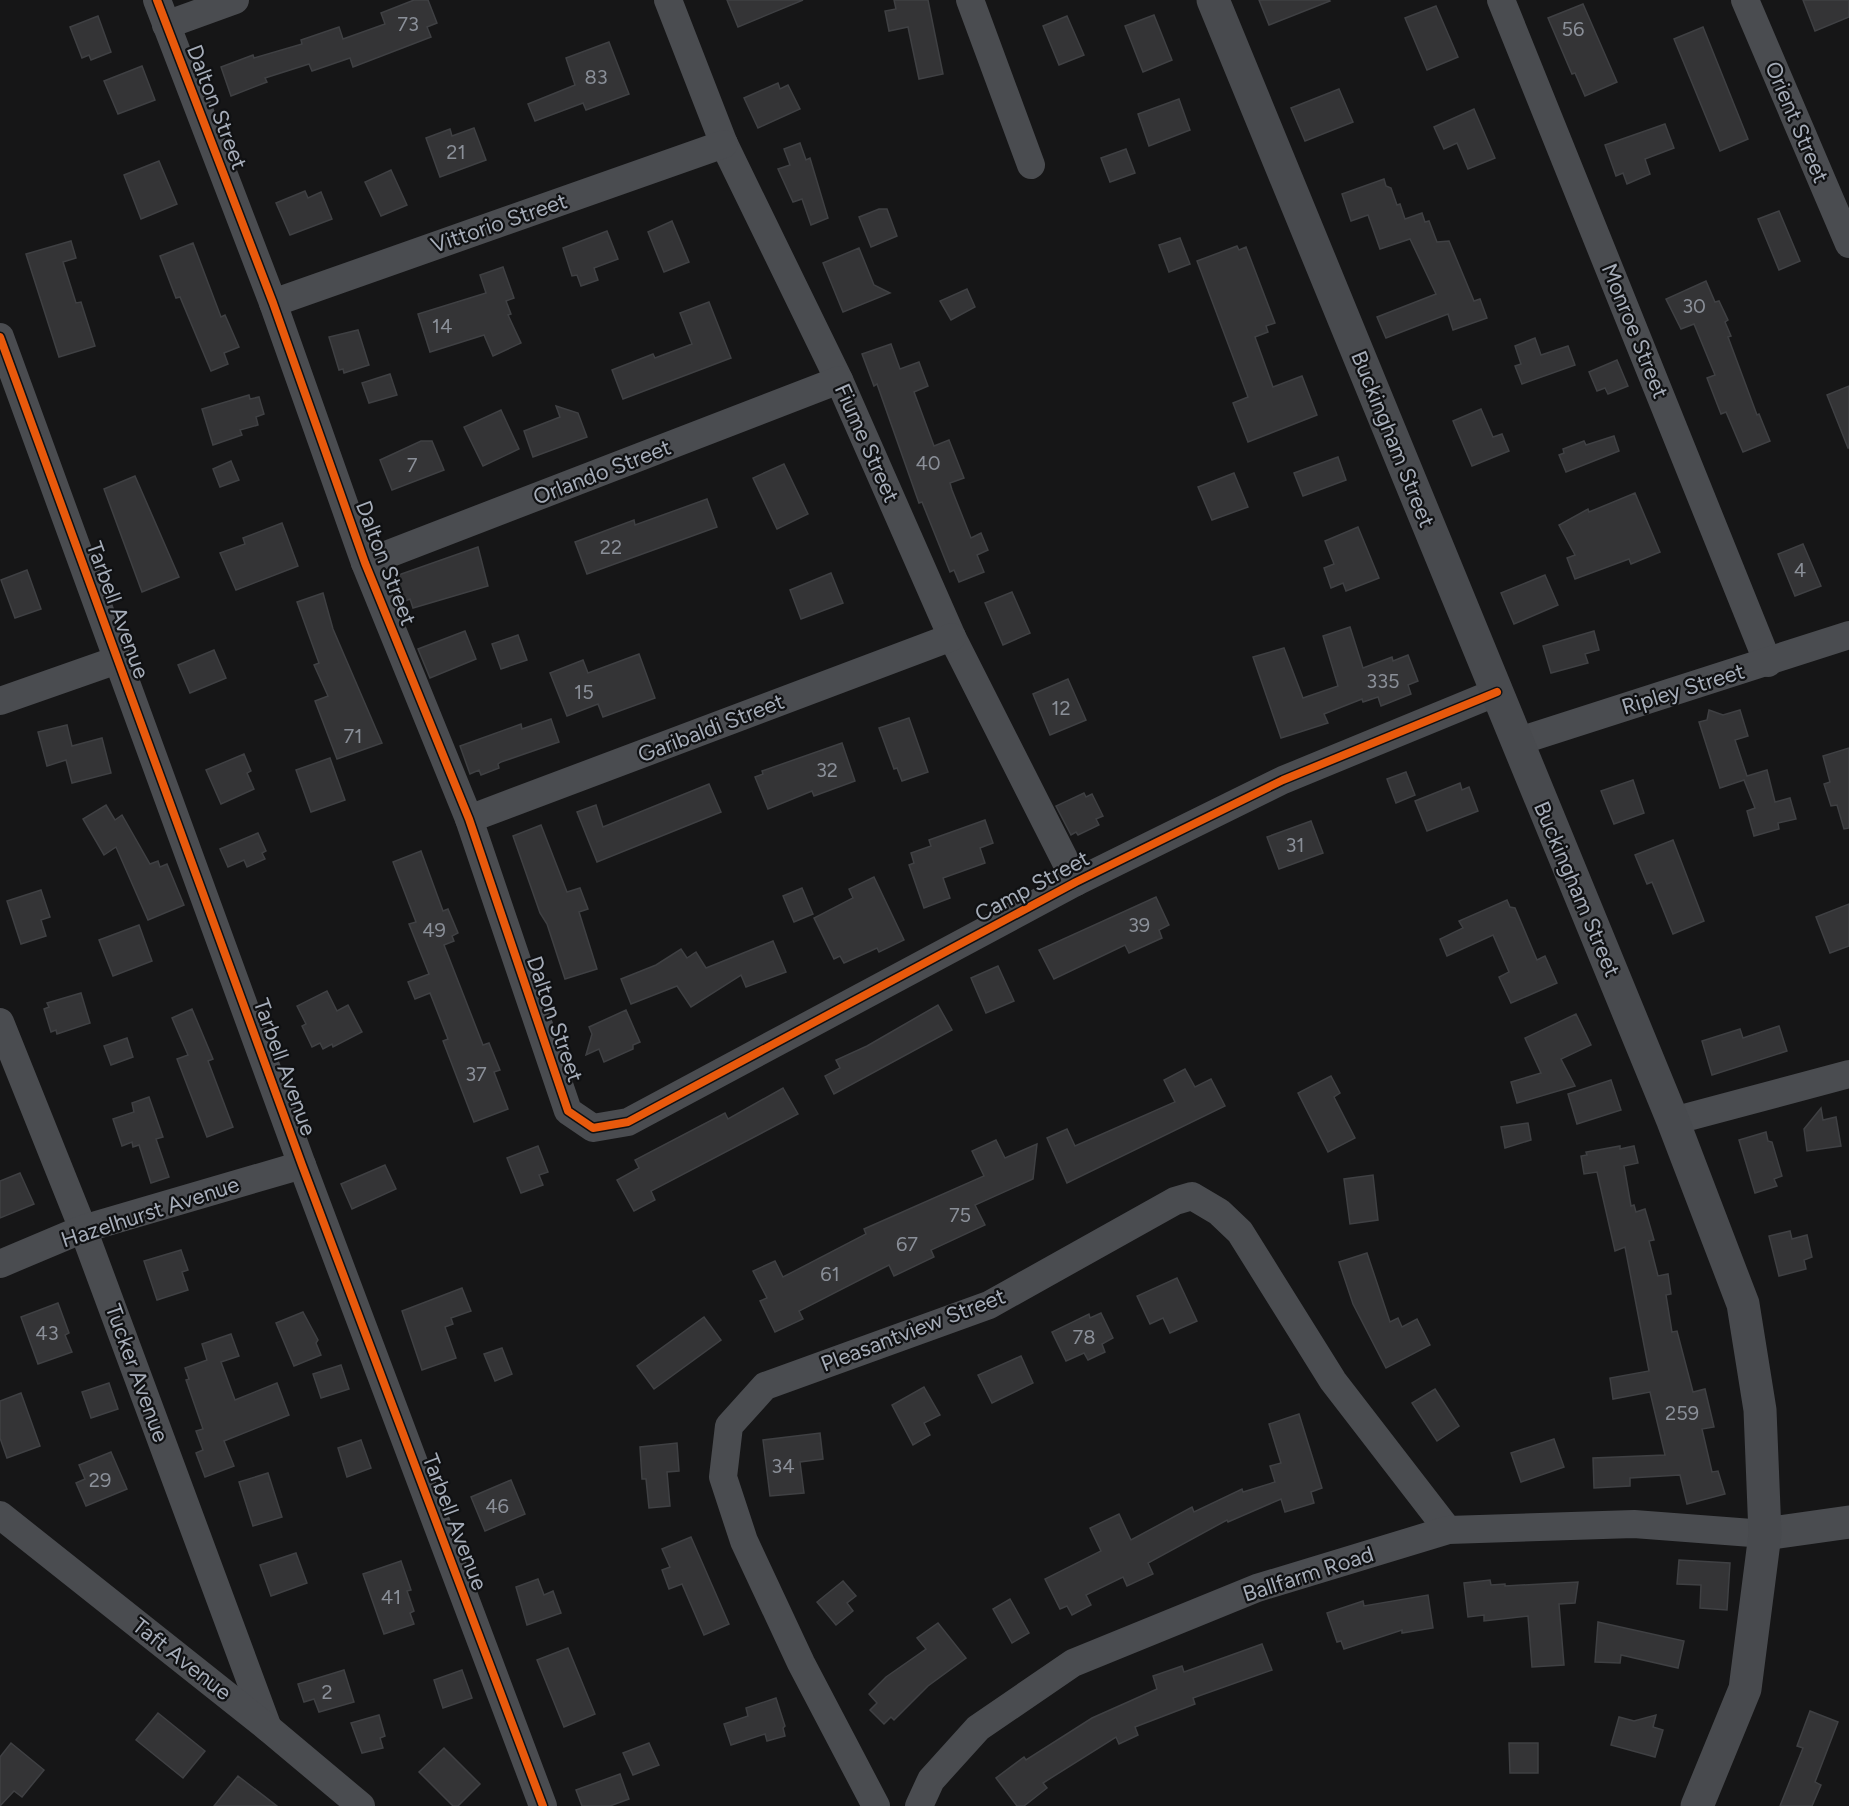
<svg xmlns="http://www.w3.org/2000/svg" width="1849" height="1806" font-family="Figtree,sans-serif">
<style>
.building{fill:#343436;stroke:#3f4043;stroke-width:1.5}
.lines{fill:none;stroke-linecap:round;stroke-linejoin:round}
.minor{stroke:#4a4c50;stroke-width:28}
.tertiary{stroke:#4a4c50;stroke-width:33}
.secondary{stroke:#484a4e;stroke-width:33}
.cycleway-casing{stroke:#101113;stroke-width:11}
.cycleway{stroke:#e8590c;stroke-width:8}
.labels{text-anchor:middle;dominant-baseline:central;stroke-width:4.5;stroke-linejoin:round;paint-order:stroke}
.number-label{font-size:20px;fill:#8a8f98}
.street-label{font-size:22px;fill:#a6adb9;stroke:#101113}
</style>
<rect width="100%" height="100%" fill="#161617"/>
<g class="building">
<path d="M414,0H428L437,23L427,27L431,37L353,67L350,58L312,71L309,64L265,78L267,82L231,96L221,67L253,55L254,58L302,44L301,40L339,27L343,39L385,24L381,13Z"/>
<path d="M727,0H803L738,27Z"/>
<path d="M894,0H928L943,74L919,79L908,27L889,31L885,11L896,9Z"/>
<path d="M1259,0H1329L1330,1L1269,25Z"/>
<path d="M1803,0H1849V17L1815,31Z"/>
<path d="M1583,4L1617,82L1585,96L1575,73L1572,74L1548,18Z"/>
<path d="M1436,6L1458,57L1427,70L1405,18Z"/>
<path d="M1154,15L1172,60L1143,72L1125,26Z"/>
<path d="M98,16L111,52L91,60L89,55L82,58L70,27Z"/>
<path d="M1067,16L1084,55L1059,65L1043,26Z"/>
<path d="M1703,27L1748,139L1720,151L1674,39Z"/>
<path d="M609,42L629,94L586,110L583,103L535,121L528,104L575,85L566,58Z"/>
<path d="M142,66L155,100L118,114L104,81Z"/>
<path d="M778,83L780,89L788,85L800,109L758,128L744,98Z"/>
<path d="M1339,89L1353,122L1305,141L1291,108Z"/>
<path d="M1179,99L1190,130L1149,146L1138,114Z"/>
<path d="M1474,109L1495,158L1468,169L1457,143L1444,149L1434,127Z"/>
<path d="M1665,124L1674,148L1645,159L1650,174L1627,184L1623,173L1616,176L1605,145Z"/>
<path d="M474,128L486,160L440,177L426,138L450,129L452,136Z"/>
<path d="M800,143L806,160L810,158L828,218L811,225L802,199L793,202L778,169L790,165L784,149Z"/>
<path d="M1126,149L1135,173L1110,182L1101,158Z"/>
<path d="M159,161L177,204L141,219L124,175Z"/>
<path d="M391,170L407,205L381,216L365,182Z"/>
<path d="M1384,179L1386,186L1391,188L1397,205L1400,204L1405,219L1422,213L1425,222L1429,221L1437,242L1449,241L1474,301L1480,299L1487,318L1453,330L1448,314L1386,338L1377,317L1436,294L1410,239L1380,249L1368,215L1351,221L1342,194Z"/>
<path d="M305,191L308,198L321,192L332,219L290,235L276,203Z"/>
<path d="M887,209L897,236L871,247L859,217L879,209Z"/>
<path d="M1779,211L1800,261L1779,270L1758,219Z"/>
<path d="M672,221L689,262L664,272L648,232Z"/>
<path d="M607,231L618,259L594,268L598,280L581,286L577,275L572,276L563,248Z"/>
<path d="M1180,238L1190,264L1169,272L1159,245Z"/>
<path d="M71,241L76,258L63,262L76,303L81,302L95,346L59,357L26,254Z"/>
<path d="M193,243L221,317L225,315L239,347L224,353L228,364L211,371L180,297L176,298L160,256Z"/>
<path d="M1237,246L1239,250L1246,247L1275,323L1266,326L1268,332L1255,337L1273,387L1302,376L1317,415L1248,442L1233,403L1248,397L1197,261Z"/>
<path d="M859,248L874,285L890,293L843,312L823,263Z"/>
<path d="M503,267L514,298L506,301L511,314L508,315L521,343L493,356L484,335L430,352L418,314L486,293L480,275Z"/>
<path d="M1706,281L1715,302L1719,301L1728,320L1725,322L1731,336L1728,337L1757,415L1759,414L1770,441L1743,452L1726,412L1721,414L1707,378L1715,375L1694,324L1681,329L1666,299Z"/>
<path d="M967,289L975,307L951,320L940,301Z"/>
<path d="M709,302L731,358L623,399L612,370L653,354L655,358L692,344L680,313Z"/>
<path d="M358,330L369,365L344,373L343,369L339,370L329,337Z"/>
<path d="M1535,338L1541,355L1568,346L1575,365L1522,384L1515,366L1521,364L1515,346Z"/>
<path d="M891,344L900,369L919,362L928,386L914,392L934,446L949,440L964,478L950,483L952,490L971,538L981,533L988,550L977,555L984,572L959,582L954,570L950,572L922,502L919,503L877,384L874,386L862,354Z"/>
<path d="M1617,360L1628,386L1608,394L1605,388L1597,391L1589,372Z"/>
<path d="M390,374L397,395L369,403L362,383Z"/>
<path d="M1849,386V448H1848L1827,395Z"/>
<path d="M249,395L250,399L259,397L264,414L256,417L258,425L240,430L242,435L213,445L202,409Z"/>
<path d="M556,406L578,413L587,437L533,457L524,431L560,417Z"/>
<path d="M1481,409L1493,437L1502,434L1509,451L1472,466L1453,421Z"/>
<path d="M501,410L519,449L483,466L464,427Z"/>
<path d="M1614,436L1619,451L1566,472L1559,455L1564,453L1563,449L1584,441L1586,445Z"/>
<path d="M421,441H432L444,470L392,490L380,460Z"/>
<path d="M1338,457L1346,480L1303,496L1294,473Z"/>
<path d="M231,461L239,480L220,487L213,469Z"/>
<path d="M784,464L808,514L777,529L753,478Z"/>
<path d="M1234,473L1248,507L1212,520L1198,487Z"/>
<path d="M135,476L179,577L142,592L104,489Z"/>
<path d="M1635,493L1660,552L1631,564L1629,559L1575,579L1567,558L1575,555L1559,525L1588,509L1589,512Z"/>
<path d="M707,499L717,527L587,574L575,542L634,520L635,525Z"/>
<path d="M282,523L298,566L236,590L220,553L245,544L243,538Z"/>
<path d="M1358,527L1379,578L1346,591L1343,583L1331,588L1324,568L1334,564L1325,541Z"/>
<path d="M1803,544L1821,586L1795,596L1778,554Z"/>
<path d="M478,547L488,586L413,608L410,599L400,603L390,578Z"/>
<path d="M27,570L41,609L15,618L1,580Z"/>
<path d="M831,573L843,603L801,619L790,590Z"/>
<path d="M1545,575L1558,605L1514,624L1501,593Z"/>
<path d="M1012,592L1030,633L1003,645L985,603Z"/>
<path d="M323,593L333,629L382,743L337,759L315,701L328,696L314,665L319,663L297,602Z"/>
<path d="M1350,627L1363,668L1392,657L1393,661L1408,655L1418,681L1408,685L1411,694L1381,706L1378,697L1363,702L1362,699L1324,714L1328,723L1281,738L1253,657L1284,648L1303,698L1338,686L1323,636Z"/>
<path d="M465,631L476,659L430,678L418,649Z"/>
<path d="M1594,631L1599,650L1585,654L1588,663L1551,673L1543,646Z"/>
<path d="M518,635L527,660L501,669L492,644Z"/>
<path d="M214,650L226,678L190,693L178,665Z"/>
<path d="M639,654L655,698L603,717L598,704L567,716L550,673L583,660L588,673Z"/>
<path d="M1068,679L1086,720L1050,735L1033,694Z"/>
<path d="M1709,710L1723,715L1740,710L1748,736L1735,740L1747,776L1767,770L1775,802L1790,798L1796,819L1778,823L1779,829L1754,836L1747,811L1755,808L1744,780L1720,788L1699,722L1707,720Z"/>
<path d="M909,718L928,772L902,781L897,768L894,769L879,728Z"/>
<path d="M551,719L559,742L501,762L498,764L499,768L481,775L479,770L470,774L460,746L521,724L522,729Z"/>
<path d="M67,725L72,746L102,738L111,773L72,783L66,760L47,766L38,732Z"/>
<path d="M842,743L855,781L814,796L812,791L768,809L755,777L763,774L762,771Z"/>
<path d="M1849,748V828L1844,829L1837,805L1831,806L1824,784L1830,782L1823,756Z"/>
<path d="M244,754L251,771L247,773L254,789L221,804L206,770Z"/>
<path d="M330,758L345,800L311,812L296,770Z"/>
<path d="M1406,772L1415,795L1396,803L1387,779Z"/>
<path d="M1633,780L1644,813L1614,824L1601,791Z"/>
<path d="M1460,783L1462,790L1469,787L1478,811L1427,831L1415,801Z"/>
<path d="M709,784L721,812L597,862L577,812L596,805L603,827Z"/>
<path d="M1084,793L1086,797L1092,794L1103,816L1096,819L1099,825L1078,835L1076,832L1071,835L1056,806Z"/>
<path d="M106,805L115,820L122,815L150,864L158,861L160,867L167,864L184,905L148,920L116,847L104,855L83,819Z"/>
<path d="M985,820L993,843L980,848L985,863L943,878L950,898L924,908L909,865L914,863L911,853L931,846L929,840Z"/>
<path d="M1311,821L1323,853L1279,869L1267,837Z"/>
<path d="M541,825L567,892L580,888L588,909L579,912L597,969L565,979L547,924L540,913L513,836Z"/>
<path d="M258,833L266,851L262,853L265,859L247,867L244,860L228,867L220,849Z"/>
<path d="M1673,840L1704,921L1673,934L1652,882L1647,884L1635,855Z"/>
<path d="M421,851L443,911L448,909L458,933L452,936L454,941L444,945L483,1045L489,1043L500,1070L494,1072L508,1109L474,1122L443,1041L448,1039L430,993L415,999L408,982L429,974L409,924L416,922L393,862Z"/>
<path d="M874,877L904,940L879,952L877,948L844,963L840,956L834,959L814,918L853,898L849,889Z"/>
<path d="M802,888L813,914L794,922L783,896Z"/>
<path d="M41,890L50,917L41,920L46,936L21,944L7,901Z"/>
<path d="M1156,897L1169,925L1159,930L1162,938L1129,953L1125,945L1054,979L1039,950Z"/>
<path d="M1507,900L1510,907L1515,908L1537,960L1545,956L1557,983L1511,1003L1499,977L1509,972L1493,935L1447,956L1440,939L1463,928L1459,921Z"/>
<path d="M1849,904V946L1830,953L1816,917Z"/>
<path d="M139,925L152,961L113,976L99,940Z"/>
<path d="M773,941L786,972L746,987L741,975L691,1007L677,986L631,1004L621,979L656,965L681,949L687,958L696,952L706,968Z"/>
<path d="M998,966L1014,1001L986,1013L971,978Z"/>
<path d="M327,991L337,1011L348,1005L362,1032L333,1047L332,1044L323,1049L320,1043L312,1047L302,1026L306,1024L297,1006Z"/>
<path d="M81,993L90,1023L57,1034L56,1030L51,1032L44,1009L49,1007L47,1003Z"/>
<path d="M938,1005L952,1030L834,1094L825,1076L840,1068L836,1060L867,1046Z"/>
<path d="M192,1009L213,1059L208,1061L233,1127L207,1137L177,1059L188,1055L172,1018Z"/>
<path d="M626,1010L640,1042L633,1045V1049L604,1062L599,1049L586,1055L592,1034L589,1027Z"/>
<path d="M1576,1014L1591,1045L1561,1059L1575,1086L1517,1103L1511,1082L1541,1073L1525,1038Z"/>
<path d="M1779,1026L1787,1051L1712,1075L1702,1041L1740,1029L1743,1038Z"/>
<path d="M127,1038L133,1057L111,1065L104,1046Z"/>
<path d="M1185,1069L1195,1087L1211,1079L1225,1106L1067,1183L1047,1138L1067,1129L1075,1146L1175,1102L1164,1080Z"/>
<path d="M1331,1076L1340,1093L1334,1097L1355,1138L1328,1152L1298,1093Z"/>
<path d="M1611,1080L1621,1110L1577,1124L1568,1094Z"/>
<path d="M783,1088L798,1114L651,1191L655,1200L634,1211L617,1180L639,1168L635,1160L725,1113L728,1119Z"/>
<path d="M149,1097L163,1137L156,1139L169,1177L151,1183L139,1145L133,1147L132,1142L122,1146L113,1119L134,1112L132,1103Z"/>
<path d="M1821,1108L1823,1120L1836,1117L1841,1146L1807,1151L1804,1129Z"/>
<path d="M1528,1123L1531,1140L1505,1148L1501,1127Z"/>
<path d="M1766,1132L1768,1141L1772,1142L1782,1176L1774,1179L1777,1186L1755,1193L1739,1140Z"/>
<path d="M996,1140L1005,1158L1037,1144L1033,1179L975,1205L985,1225L931,1250L934,1257L894,1276L889,1265L799,1311L803,1319L775,1332L760,1301L767,1298L753,1271L775,1261L783,1277L866,1234L864,1229L984,1176L972,1151Z"/>
<path d="M538,1146L548,1172L539,1175L543,1185L521,1193L507,1158Z"/>
<path d="M1620,1146V1149L1634,1146L1638,1163L1624,1166L1631,1206L1634,1205L1636,1212L1645,1209L1654,1240L1649,1241L1658,1276L1668,1274L1671,1294L1666,1295L1672,1332L1677,1331L1693,1392L1705,1389L1714,1427L1702,1429L1712,1472L1718,1471L1725,1494L1687,1504L1680,1475L1630,1478V1486L1594,1488L1593,1458L1665,1455L1650,1392L1613,1399L1610,1378L1649,1371L1625,1247L1615,1251L1597,1172L1584,1174L1581,1156L1587,1155L1586,1152Z"/>
<path d="M385,1165L396,1189L352,1209L341,1184Z"/>
<path d="M20,1173L34,1204L0,1218V1181Z"/>
<path d="M1373,1175L1378,1220L1350,1224L1344,1179Z"/>
<path d="M1790,1231L1792,1239L1807,1235L1812,1257L1804,1260L1806,1269L1779,1276L1769,1236Z"/>
<path d="M181,1250L188,1270L182,1272L188,1290L157,1300L144,1261Z"/>
<path d="M1367,1253L1390,1322L1398,1318L1402,1327L1417,1319L1430,1345L1386,1368L1353,1304L1339,1262Z"/>
<path d="M1177,1278L1197,1321L1170,1333L1163,1318L1150,1324L1137,1296Z"/>
<path d="M462,1288L471,1311L451,1318L453,1324L445,1327L456,1358L422,1370L402,1311Z"/>
<path d="M58,1303L69,1333L65,1335L72,1352L38,1364L21,1317Z"/>
<path d="M303,1312L318,1340L316,1343L321,1355L294,1366L276,1323Z"/>
<path d="M1101,1313L1113,1338L1102,1344L1105,1352L1088,1360L1084,1353L1066,1361L1052,1332L1089,1314L1090,1318Z"/>
<path d="M704,1317L721,1340L654,1389L637,1366Z"/>
<path d="M231,1334L239,1356L221,1362L235,1400L277,1383L289,1415L224,1441L234,1466L205,1477L196,1453L203,1450L196,1431L203,1429L186,1380L189,1379L185,1368L207,1360L202,1344Z"/>
<path d="M502,1348L512,1374L495,1381L484,1354Z"/>
<path d="M1021,1356L1033,1383L992,1403L978,1375Z"/>
<path d="M341,1365L349,1389L321,1398L313,1374Z"/>
<path d="M109,1383L118,1409L91,1418L82,1392Z"/>
<path d="M924,1387L940,1415L924,1423L930,1435L913,1445L892,1405Z"/>
<path d="M1435,1389L1459,1426L1437,1441L1412,1403Z"/>
<path d="M21,1393L40,1446L7,1458L0,1438V1401Z"/>
<path d="M1299,1414L1322,1488L1311,1492L1314,1503L1285,1512L1281,1499L1228,1522L1227,1520L1148,1563L1153,1574L1127,1586L1123,1577L1086,1595L1091,1605L1072,1615L1067,1606L1060,1609L1045,1579L1101,1551L1090,1528L1119,1514L1131,1540L1192,1507L1194,1512L1242,1489L1243,1492L1275,1482L1270,1466L1281,1463L1269,1424Z"/>
<path d="M820,1433L823,1459L800,1462L804,1493L770,1496L763,1440Z"/>
<path d="M1554,1439L1564,1467L1521,1482L1511,1453Z"/>
<path d="M361,1440L371,1468L347,1477L338,1448Z"/>
<path d="M677,1443L679,1471L667,1472L670,1506L649,1508L646,1479H642L640,1447Z"/>
<path d="M111,1452L127,1489L86,1506L76,1483L85,1479L79,1465Z"/>
<path d="M268,1473L282,1517L253,1526L239,1482Z"/>
<path d="M511,1480L525,1514L485,1531L471,1497Z"/>
<path d="M691,1537L729,1624L704,1635L682,1584L669,1589L662,1570L670,1567L662,1549Z"/>
<path d="M296,1553L307,1583L271,1596L260,1565Z"/>
<path d="M1679,1560L1730,1563L1727,1610L1700,1608L1701,1585L1677,1584Z"/>
<path d="M401,1561L411,1590L407,1591L414,1611L410,1613L414,1624L384,1634L363,1574Z"/>
<path d="M538,1579L544,1595L553,1591L561,1613L527,1625L516,1587Z"/>
<path d="M1490,1580L1491,1585L1505,1584V1586L1578,1582L1575,1603L1559,1604L1564,1665L1532,1667L1528,1616L1484,1621V1615L1468,1617L1464,1583Z"/>
<path d="M843,1581L856,1596L847,1603L853,1611L836,1625L817,1602Z"/>
<path d="M1428,1595L1433,1628L1402,1633V1630L1344,1649L1341,1641L1337,1642L1327,1613L1363,1601L1364,1606Z"/>
<path d="M1010,1599L1029,1633L1012,1643L993,1609Z"/>
<path d="M1598,1622L1684,1641L1678,1668L1621,1655L1620,1663L1595,1662Z"/>
<path d="M938,1623L966,1658L928,1686L894,1720L891,1717L884,1724L870,1710L877,1703L869,1694L886,1677L926,1649L917,1638Z"/>
<path d="M1262,1644L1272,1670L1193,1698L1195,1704L1135,1727L1138,1735L1119,1744L1116,1737L1043,1783L1047,1788L1024,1806H1017L996,1778L1024,1757L1026,1760L1092,1718L1157,1689L1153,1676L1182,1666L1184,1672Z"/>
<path d="M568,1648L595,1714L564,1727L537,1660Z"/>
<path d="M344,1670L354,1702L319,1712L314,1699L304,1702L298,1684Z"/>
<path d="M462,1670L472,1698L443,1708L434,1680Z"/>
<path d="M776,1698L785,1726L783,1728L785,1736L767,1741L765,1734L731,1745L724,1724L748,1716L746,1708Z"/>
<path d="M1810,1711L1838,1722L1815,1782L1821,1785L1812,1806H1780L1803,1748L1797,1746Z"/>
<path d="M158,1713L205,1751L183,1778L136,1740Z"/>
<path d="M379,1715L385,1736L380,1738L383,1748L362,1753L351,1723Z"/>
<path d="M1656,1715L1653,1727L1663,1730L1655,1757L1611,1745L1619,1717L1634,1721Z"/>
<path d="M11,1743L44,1770L22,1797L14,1791L0,1806V1757Z"/>
<path d="M649,1743L659,1765L633,1775L623,1753Z"/>
<path d="M1509,1743H1538V1773H1510Z"/>
<path d="M444,1748L480,1784L458,1806H453L419,1772Z"/>
<path d="M620,1774L629,1799L610,1806H582L576,1790Z"/>
<path d="M238,1776L277,1806H214Z"/>
</g>
<g class="lines">
<g class="minor">
<path d="M157,0L273,303L365,563L469,819L568,1111L593,1128L628,1122L1076,882L1283,780L1497,692"/>
<path d="M668,0L724,144L839,380L952,637L1076,882"/>
<path d="M970,0L1031,165"/>
<path d="M1501,0L1768,663"/>
<path d="M1745,0L1849,244"/>
<path d="M166,25L235,0"/>
<path d="M273,303L724,144"/>
<path d="M0,337L302,1165L543,1806"/>
<path d="M365,563L839,380"/>
<path d="M0,701L117,660"/>
<path d="M1516,742L1849,635"/>
<path d="M469,819L952,637"/>
<path d="M0,1022L83,1229L268,1728"/>
<path d="M1673,1121L1849,1074"/>
<path d="M0,1264L83,1229L302,1165"/>
<path d="M0,1515L268,1728L361,1806"/>
<path d="M876,1806L801,1663L744,1541L723,1477L729,1426L765,1386L989,1305L1175,1201L1192,1196L1219,1212L1240,1232L1333,1381L1448,1530"/>
<path d="M919,1806L931,1780L978,1728L1073,1663L1257,1588L1448,1530L1634,1524L1765,1534"/>
</g>
<path class="tertiary" d="M1765,1534L1849,1522"/>
<path class="secondary" d="M1213,0L1673,1121L1743,1304L1760,1410L1765,1534L1745,1689L1697,1806"/>
<g class="cycleway-casing">
<g id="cycleway">
<path d="M157,0L273,303L365,563L469,819L568,1111L593,1128L628,1122L1076,882L1283,780L1497,692"/>
<path d="M0,337L302,1165L543,1806"/>
</g>
</g>
<use href="#cycleway" class="cycleway"/>
</g>
<g class="labels">
<g class="number-label">
<text x="408" y="24">73</text>
<text x="1573" y="29">56</text>
<text x="596" y="77">83</text>
<text x="456" y="152">21</text>
<text x="1694" y="306">30</text>
<text x="442" y="326">14</text>
<text x="928" y="463">40</text>
<text x="412" y="465">7</text>
<text x="611" y="547">22</text>
<text x="1800" y="570">4</text>
<text x="1383" y="681">335</text>
<text x="584" y="692">15</text>
<text x="1061" y="708">12</text>
<text x="353" y="736">71</text>
<text x="827" y="770">32</text>
<text x="1295" y="845">31</text>
<text x="1139" y="925">39</text>
<text x="434" y="930">49</text>
<text x="476" y="1074">37</text>
<text x="960" y="1215">75</text>
<text x="907" y="1244">67</text>
<text x="830" y="1274">61</text>
<text x="47" y="1333">43</text>
<text x="1084" y="1337">78</text>
<text x="1682" y="1413">259</text>
<text x="783" y="1466">34</text>
<text x="100" y="1480">29</text>
<text x="497" y="1506">46</text>
<text x="391" y="1597">41</text>
<text x="327" y="1692">2</text>
</g>
<g class="street-label">
<text transform="translate(217 107) rotate(69)">Dalton Street</text>
<text transform="translate(1797 122) rotate(67)">Orient Street</text>
<text transform="translate(499 223) rotate(-19)">Vittorio Street</text>
<text transform="translate(1635 331) rotate(68)">Monroe Street</text>
<text transform="translate(1393 439) rotate(68)">Buckingham Street</text>
<text transform="translate(867 443) rotate(66)">Fiume Street</text>
<text transform="translate(602 472) rotate(-21)">Orlando Street</text>
<text transform="translate(386 563) rotate(69)">Dalton Street</text>
<text transform="translate(118 610) rotate(70)">Tarbell Avenue</text>
<text transform="translate(1683 689) rotate(-17)">Ripley Street</text>
<text transform="translate(711 728) rotate(-21)">Garibaldi Street</text>
<text transform="translate(1032 886) rotate(-28)">Camp Street</text>
<text transform="translate(1577 889) rotate(67)">Buckingham Street</text>
<text transform="translate(555 1019) rotate(71)">Dalton Street</text>
<text transform="translate(285 1067) rotate(70)">Tarbell Avenue</text>
<text transform="translate(150 1212) rotate(-18)">Hazelhurst Avenue</text>
<text transform="translate(913 1330) rotate(-21)">Pleasantview Street</text>
<text transform="translate(137 1373) rotate(70)">Tucker Avenue</text>
<text transform="translate(455 1522) rotate(69)">Tarbell Avenue</text>
<text transform="translate(1308 1574) rotate(-18)">Ballfarm Road</text>
<text transform="translate(182 1659) rotate(38)">Taft Avenue</text>
</g>
</g>
</svg>
